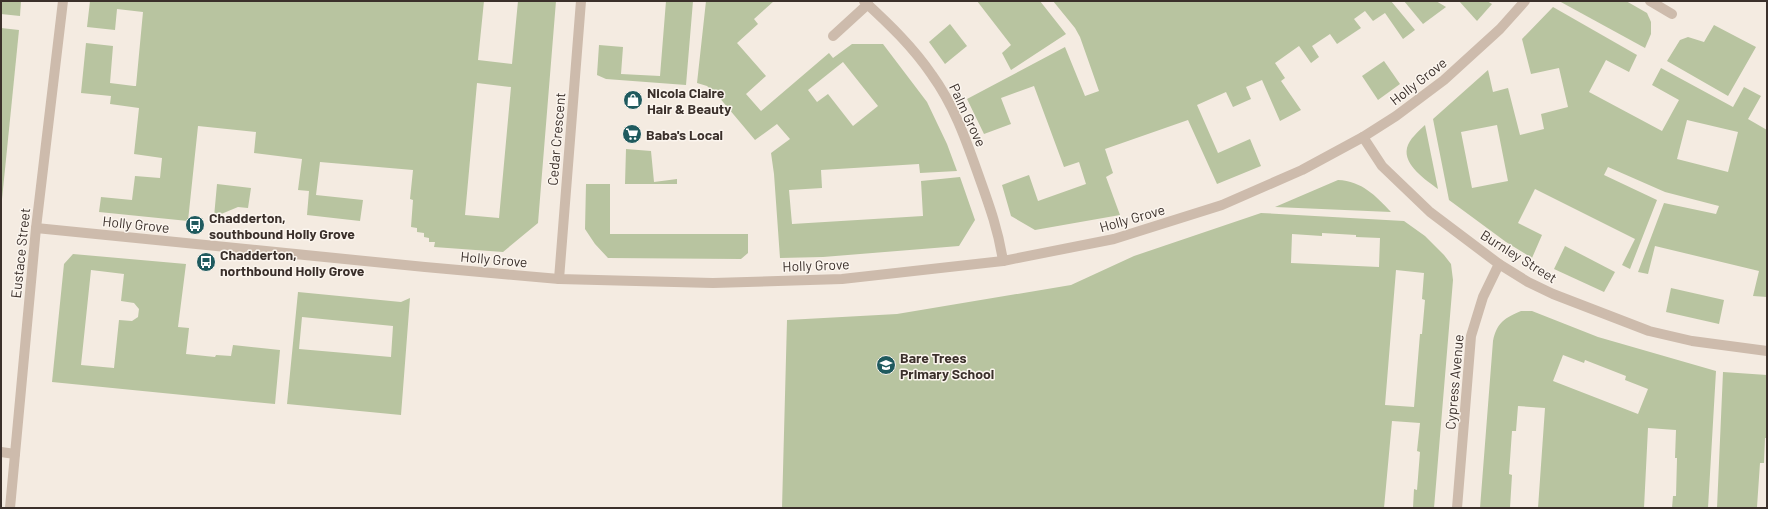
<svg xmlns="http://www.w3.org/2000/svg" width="1768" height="509" font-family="Barlow,sans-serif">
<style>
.green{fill:#b8c4a0;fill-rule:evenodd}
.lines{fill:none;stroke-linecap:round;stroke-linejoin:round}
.minor{stroke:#cdbbac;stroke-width:10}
.labels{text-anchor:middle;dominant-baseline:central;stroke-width:3;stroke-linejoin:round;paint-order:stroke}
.street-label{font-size:14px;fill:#3b302b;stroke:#fbf5ee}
.poi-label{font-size:14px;font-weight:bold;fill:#3b302b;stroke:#fbf5ee;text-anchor:start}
</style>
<rect width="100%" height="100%" fill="#f4ebe1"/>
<g class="green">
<path d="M1,1H21L20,16L1,14Z"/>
<path d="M90,1H484L478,60L512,64L518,1H556L538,223L503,252L434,247L435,242H429V238L424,237V233L417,232V228L411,227L413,200L410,199L413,170L320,162L316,195L363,200L360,221L307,215L309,191L298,190L302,159L254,153L256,132L198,126L188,221L99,212L101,197L132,200L135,176L160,178L162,158L134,154L139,108L110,104L111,96L81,93L86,43L113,46L110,83L134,86H136L143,12L117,9L115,30L87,27ZM477,83L511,87L499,218L465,215Z"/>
<path d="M666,1H693L686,85L606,79L597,75L599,45L623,47L621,74L660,76Z"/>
<path d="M706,1H774L754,19L758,24L737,43L766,76L746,94L761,111L829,53L833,58L852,44H883L927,102L947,144L957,171L920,173L919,164L821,170L822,188L789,190L792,224L923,216L921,181L960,177L975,220L959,246L823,257L780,258L774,174L771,153L790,139L777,124L755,140L718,96L707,86L697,83ZM843,62L878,106L853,126L828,94L817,102L808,90Z"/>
<path d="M977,1H1040L1066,34L1011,70L1002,53L1011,45Z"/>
<path d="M1053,1H1391L1415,30L1403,39L1385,13L1373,21L1365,11L1354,19L1361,28L1337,44L1330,34L1312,46L1319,57L1311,63L1299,46L1275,63L1285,78L1281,81L1301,110L1280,121L1262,80L1246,87L1251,99L1233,107L1226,92L1197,105L1218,153L1250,139L1261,166L1217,184L1188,120L1105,149L1113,173L1106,177L1120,215L1035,230L1011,216L1002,185L1029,175L1038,201L1086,184L1079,162L1064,167L1034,86L1001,98L1011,124L984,134L967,99L1065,47L1085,96L1099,91L1080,37L1075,28Z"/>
<path d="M1404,1H1436L1446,7L1423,24Z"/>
<path d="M1459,1H1487L1492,4L1477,21Z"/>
<path d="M1559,1H1626L1647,13L1651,22V34L1645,48Z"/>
<path d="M1553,7L1637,55L1629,72L1606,60L1589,92L1662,131L1679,100L1652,85L1661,68L1733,107L1744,87L1761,96L1748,119L1767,130V297L1753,296L1759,271L1655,246L1648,274L1638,272L1664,203L1716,214L1719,206L1665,192L1608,167L1604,175L1657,200L1630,269L1622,265L1635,239L1535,189L1518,223L1542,235L1532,258L1506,242L1449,200L1433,119L1488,70L1493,92L1508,88L1520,135L1544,129L1541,114L1568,107L1559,68L1531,74L1522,39ZM1687,120L1738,132L1728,172L1677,159ZM1497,125L1508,181L1472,188L1461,132Z"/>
<path d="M950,24L967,46L945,64L929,42Z"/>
<path d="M1714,25L1756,47L1728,96L1667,61L1680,40L1688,37L1704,42Z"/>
<path d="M1,28L19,30L1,209Z"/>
<path d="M1384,61L1400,84L1378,100L1362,76Z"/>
<path d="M1425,125L1438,189C1426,180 1403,165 1407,148C1409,139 1419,131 1425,125Z"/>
<path d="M626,149L651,151L654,182L677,179V184H625Z"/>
<path d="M1338,180C1362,181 1376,196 1391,212L1275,207Z"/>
<path d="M217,184L251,188L248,208L238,207L214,217Z"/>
<path d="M586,184H610V234H748V253L741,259L608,258L595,244L585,229Z"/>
<path d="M1261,213L1404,221L1425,236L1444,255L1451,264L1453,280L1434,508H1413L1414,489L1417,490L1420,452L1417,451L1420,423L1392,421L1384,508H782L787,320L897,314L1071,285L1134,256ZM1322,233L1356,235V237L1380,238L1379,267L1291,263L1292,234L1322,236ZM1396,270L1424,273L1422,299L1425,300L1422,334H1420L1414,407L1385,405Z"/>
<path d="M1565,246L1615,272L1604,292L1554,269Z"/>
<path d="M73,254L186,264L178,327L189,328L186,354L215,357L216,355L231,356L233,345L280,350L275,404L52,382L64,264ZM91,270L124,274L121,301L134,303L139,309L138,317L132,321L119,320L114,368L81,365Z"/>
<path d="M1671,288L1724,300L1719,324L1666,312Z"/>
<path d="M298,292L401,302L410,298L401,415L287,404ZM302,317L393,326L391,357L299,349Z"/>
<path d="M1521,311H1532L1598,337L1716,371L1708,508H1672L1673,496H1676L1677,458H1675L1676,430L1648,428L1644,508H1538L1545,408L1518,406L1516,431H1512L1509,474L1512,475L1510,508H1480L1493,341C1497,322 1505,318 1521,311ZM1563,355L1584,363L1585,360L1626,376L1625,380L1648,389L1638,414L1553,381Z"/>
<path d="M1723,372L1767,375V438H1765L1764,463H1760L1757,507L1761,508H1717Z"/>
</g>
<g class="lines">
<g class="minor">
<path d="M864,1C889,24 913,47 932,75C953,104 965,137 977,171C988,202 998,228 1003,261"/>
<path d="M1650,1L1672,14"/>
<path d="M833,36L868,4"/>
<path d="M1363,137L1382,166L1430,212L1499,264L1528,282L1553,294L1649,331L1692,341L1767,351"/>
<path d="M36,228L425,267L559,279L713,283L842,279L1003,261L1114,239L1222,205L1302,170L1363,137L1396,116L1444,80L1500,29L1525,1"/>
<path d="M559,279L581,1"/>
<path d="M1,452L15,454"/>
<path d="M10,508L36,228L63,1"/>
<path d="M1457,508L1471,336L1483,297L1499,264"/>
</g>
</g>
<defs>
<g id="shop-disc" transform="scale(1)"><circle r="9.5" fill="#1f5a5e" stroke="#fbf5ee"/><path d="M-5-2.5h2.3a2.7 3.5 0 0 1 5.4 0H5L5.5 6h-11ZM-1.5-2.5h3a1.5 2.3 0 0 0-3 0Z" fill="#fff"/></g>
<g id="supermarket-disc" transform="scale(1)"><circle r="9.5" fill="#1f5a5e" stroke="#fbf5ee"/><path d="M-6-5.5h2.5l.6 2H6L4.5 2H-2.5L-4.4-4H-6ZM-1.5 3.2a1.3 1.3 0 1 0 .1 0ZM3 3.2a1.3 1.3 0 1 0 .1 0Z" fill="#fff"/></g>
<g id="bus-disc" transform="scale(1)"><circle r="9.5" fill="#1f5a5e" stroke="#fbf5ee"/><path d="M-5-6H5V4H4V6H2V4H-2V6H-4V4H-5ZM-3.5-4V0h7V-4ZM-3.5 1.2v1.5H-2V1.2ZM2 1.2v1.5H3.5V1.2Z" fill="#fff"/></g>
<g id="school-disc" transform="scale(1)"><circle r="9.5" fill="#1f5a5e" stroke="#fbf5ee"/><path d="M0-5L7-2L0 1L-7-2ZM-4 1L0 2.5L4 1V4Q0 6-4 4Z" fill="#fff"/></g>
</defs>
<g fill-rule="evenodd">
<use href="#shop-disc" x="633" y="100"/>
<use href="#supermarket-disc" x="632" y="134"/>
<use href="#bus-disc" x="195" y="225"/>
<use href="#bus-disc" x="206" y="262"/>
<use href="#school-disc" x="886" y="365"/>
</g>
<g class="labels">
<g class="street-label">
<text transform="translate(1418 81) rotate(-38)">Holly Grove</text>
<text transform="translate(968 115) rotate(65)">Palm Grove</text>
<text transform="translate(556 139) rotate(-85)">Cedar Crescent</text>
<text transform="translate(1132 218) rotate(-16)">Holly Grove</text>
<text transform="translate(136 224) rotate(6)">Holly Grove</text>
<text transform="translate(20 253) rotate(-84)">Eustace Street</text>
<text transform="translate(1519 256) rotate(32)">Burnley Street</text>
<text transform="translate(494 259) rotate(5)">Holly Grove</text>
<text transform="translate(816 265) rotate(-2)">Holly Grove</text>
<text transform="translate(1454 382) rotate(-85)">Cypress Avenue</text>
</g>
<g class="poi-label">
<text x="647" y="92">Nicola Claire<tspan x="647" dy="16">Hair &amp; Beauty</tspan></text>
<text x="646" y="134">Baba's Local</text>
<text x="209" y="217">Chadderton,<tspan x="209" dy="16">southbound Holly Grove</tspan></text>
<text x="220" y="254">Chadderton,<tspan x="220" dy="16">northbound Holly Grove</tspan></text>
<text x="900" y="357">Bare Trees<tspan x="900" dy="16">Primary School</tspan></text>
</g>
</g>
<rect width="1768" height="509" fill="none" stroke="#3b302b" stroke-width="4"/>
</svg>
